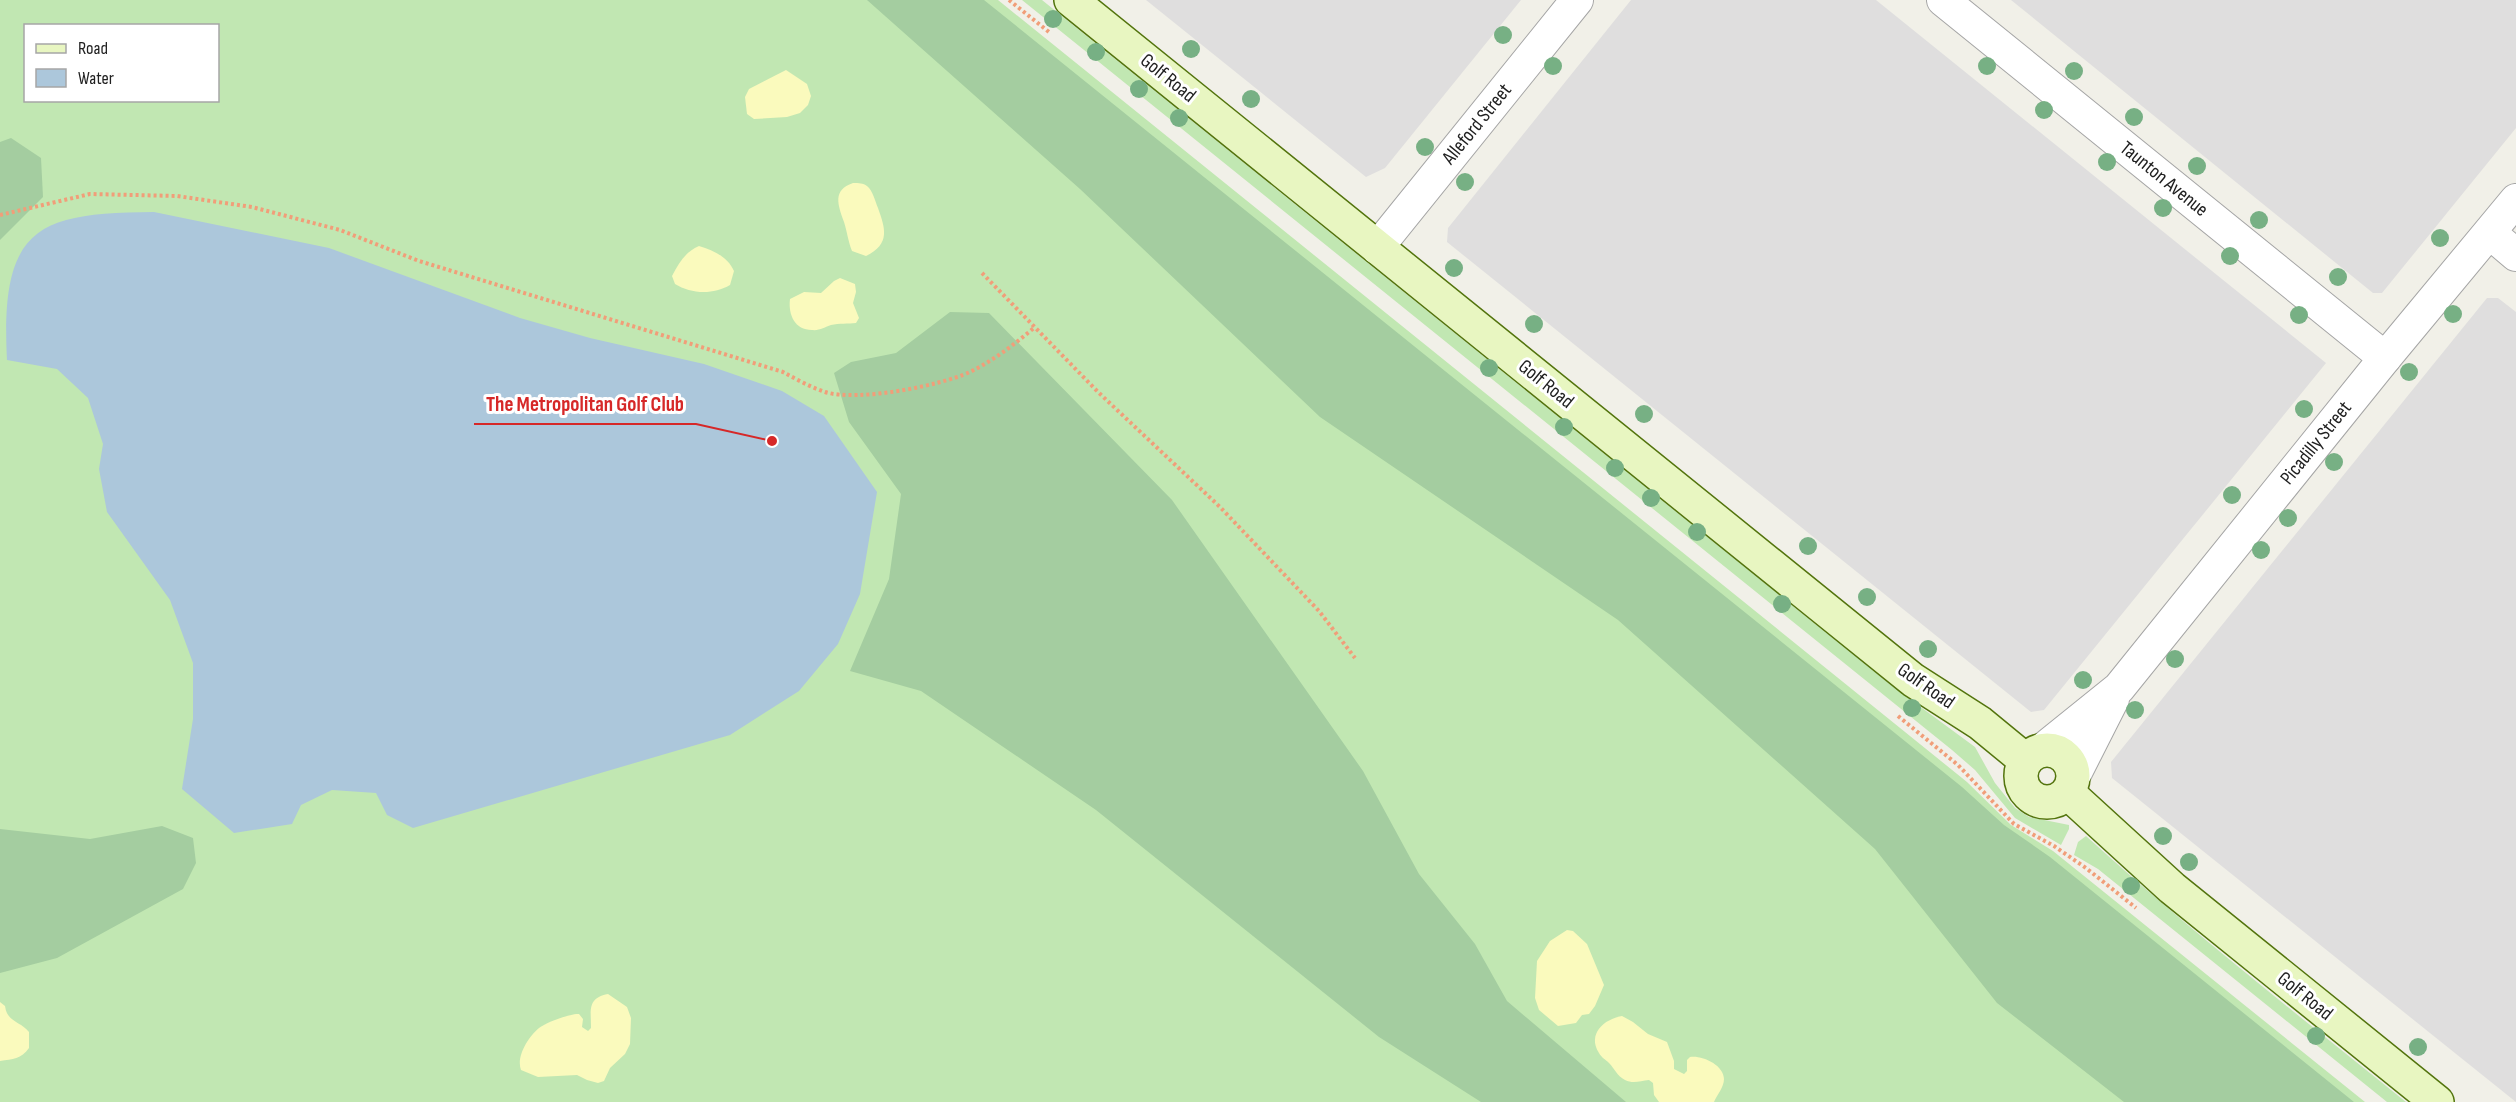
<svg xmlns="http://www.w3.org/2000/svg" width="2516" height="1102" font-family="'Sofia Sans Condensed',sans-serif">
<style>
.residential{fill:#dfdede}
.grass{fill:#c1e7b2;fill-rule:evenodd}
.forest{fill:#a4cda0}
.sand{fill:#fafabd}
.water{fill:#acc7db}
.lines{fill:none;stroke-linecap:round;stroke-linejoin:round}
.street-casing{stroke:#a5a5a5;stroke-width:34}
.secondary-casing{stroke:#53740d;stroke-width:36}
.path{stroke:#f19e79;stroke-width:4;stroke-dasharray:3 3;stroke-linecap:butt}
.street{stroke:#fff;stroke-width:32}
.secondary{stroke:#e8f6c1;stroke-width:33}
.tree{fill:#77b084}
.labels{text-anchor:middle;dominant-baseline:central;stroke-width:6;stroke-linejoin:round;paint-order:stroke}
.street-label{font-size:20px;fill:#212121;stroke:#fff}
.leader{fill:none;stroke:#d62828;stroke-width:2}
.callout-dot{fill:#d62828;stroke:#fff;stroke-width:2}
.callout-label{font-size:21px;text-anchor:middle;font-weight:bold;fill:#d62828;stroke:#fff;stroke-width:6;stroke-linejoin:round;paint-order:stroke}
</style>
<rect width="100%" height="100%" fill="#f1f0e8"/>
<g class="residential">
<path d="M1146,0H1521L1385,168L1366,177Z"/>
<path d="M1631,0H1876L2326,363L2044,710L2031,712L1447,242L1448,228Z"/>
<path d="M2011,0H2516V128L2382,293H2373Z"/>
<path d="M2487,298H2498L2516,312V1102L2112,778L2111,762Z"/>
</g>
<g class="grass">
<path d="M0,0H998L1967,782L2011,825L2053,851L2365,1102H0ZM26,26H218V100H26Z"/>
<path d="M1022,0H1042L1892,686L1975,747L1995,783L2015,808L2029,817L2069,825V829L2061,845L2015,818L1975,770L1952,750Z"/>
<path d="M2086,836C2188,929 2298,1015 2406,1102H2387L2098,869L2074,855L2078,842Z"/>
</g>
<g class="forest">
<path d="M867,0H984L1962,787L2004,825L2050,857L2354,1102H2124L1997,1003L1875,849L1618,620L1320,417L1080,189Z"/>
<path d="M11,138L41,158L43,197L0,240V142Z"/>
<path d="M950,312L989,313L1172,500L1363,771L1419,874L1475,944L1507,1001L1626,1102H1481L1379,1037L1096,810L921,691L850,671L889,579L901,494L849,422L834,373L851,362L896,353Z"/>
<path d="M162,826L193,838L196,863L183,889L57,958L0,973V829L90,839Z"/>
</g>
<g class="sand">
<path d="M786,70L807,84L811,96L808,105L800,113L787,117L754,119L747,114L745,97L749,89Z"/>
<path d="M853,183C859,183 863,183 867,186C873,191 875,201 878,208C885,228 891,244 866,256L852,251C848,241 847,231 844,222C838,205 832,190 853,183Z"/>
<path d="M699,246C714,251 727,256 734,271L730,285C713,295 691,294 675,284L672,276C679,263 685,252 699,246Z"/>
<path d="M840,278L855,284L856,292L853,303L859,318L856,323C848,324 839,323 831,325C825,327 819,331 812,330C795,330 788,315 790,299L804,292L821,293L834,281Z"/>
<path d="M1567,930L1573,931L1587,944L1604,985L1595,1006L1589,1014L1582,1015L1576,1023L1558,1026L1539,1010L1535,998L1537,961L1550,941Z"/>
<path d="M608,994L627,1007L631,1018L630,1044L625,1054L610,1068L604,1081L598,1083L587,1080L577,1075L538,1077L521,1070C516,1057 528,1037 539,1028C545,1023 571,1013 579,1014L583,1019L582,1027L588,1031L591,1028C591,1010 587,998 608,994Z"/>
<path d="M0,1002L5,1006C7,1022 20,1021 29,1032V1048C21,1059 13,1059 0,1061Z"/>
<path d="M1622,1016L1633,1022L1648,1034L1667,1042L1674,1061V1069L1684,1074L1687,1071V1060L1690,1057C1702,1055 1724,1065 1724,1079C1724,1087 1717,1095 1714,1102H1659L1654,1095L1653,1083L1649,1080C1640,1081 1633,1084 1625,1080C1617,1076 1615,1069 1609,1063C1606,1060 1601,1057 1599,1053C1587,1034 1604,1019 1622,1016Z"/>
</g>
<path class="water" d="M154,212L329,248L520,318L590,338L704,364L782,391L824,416L877,492L860,594L838,644L799,691L730,735L413,828L387,815L376,793L332,790L301,805L292,824L234,833L182,789L193,719V663L170,600L107,512L99,469L103,444L88,398L57,369L7,360C0,226 38,213 154,212Z"/>
<g class="lines">
<g class="street-casing">
<g id="street">
<path d="M1943,0L2385,358"/>
<path d="M2490,233L2516,255"/>
<path d="M1377,248L1577,0"/>
<path d="M2042,750L2119,688L2385,358L2516,200"/>
<path d="M2073,778L2113,699"/>
</g>
</g>
<g class="secondary-casing">
<g id="secondary">
<path d="M1071,0L1913,680L1980,723L2025,760"/>
<circle cx="2047" cy="776" r="26"/>
<path d="M2068,793L2172,888L2437,1102"/>
</g>
</g>
<g class="path">
<path d="M1009,0L1049,32"/>
<path d="M0,215L90,194L177,196L252,207L340,230L419,261L783,372C796,379 810,387 825,392C857,402 939,386 970,372C994,360 1015,344 1035,327"/>
<path d="M982,273L1098,392L1220,507L1319,611L1355,658"/>
<path d="M1898,716L1958,765L2014,824L2054,846L2086,868L2136,908"/>
</g>
<use href="#street" class="street"/>
<use href="#secondary" class="secondary"/>
</g>
<g class="tree">
<circle cx="1053" cy="19" r="9"/>
<circle cx="1503" cy="35" r="9"/>
<circle cx="1191" cy="49" r="9"/>
<circle cx="1096" cy="52" r="9"/>
<circle cx="1553" cy="66" r="9"/>
<circle cx="1987" cy="66" r="9"/>
<circle cx="2074" cy="71" r="9"/>
<circle cx="1139" cy="89" r="9"/>
<circle cx="1251" cy="99" r="9"/>
<circle cx="2044" cy="110" r="9"/>
<circle cx="2134" cy="117" r="9"/>
<circle cx="1179" cy="118" r="9"/>
<circle cx="1425" cy="147" r="9"/>
<circle cx="2107" cy="162" r="9"/>
<circle cx="2197" cy="166" r="9"/>
<circle cx="1465" cy="182" r="9"/>
<circle cx="2163" cy="208" r="9"/>
<circle cx="2259" cy="220" r="9"/>
<circle cx="2440" cy="238" r="9"/>
<circle cx="2230" cy="256" r="9"/>
<circle cx="1454" cy="268" r="9"/>
<circle cx="2338" cy="277" r="9"/>
<circle cx="2453" cy="314" r="9"/>
<circle cx="2299" cy="315" r="9"/>
<circle cx="1534" cy="324" r="9"/>
<circle cx="1489" cy="368" r="9"/>
<circle cx="2409" cy="372" r="9"/>
<circle cx="2304" cy="409" r="9"/>
<circle cx="1644" cy="414" r="9"/>
<circle cx="1564" cy="427" r="9"/>
<circle cx="2334" cy="462" r="9"/>
<circle cx="1615" cy="468" r="9"/>
<circle cx="2232" cy="495" r="9"/>
<circle cx="1651" cy="498" r="9"/>
<circle cx="2288" cy="518" r="9"/>
<circle cx="1697" cy="532" r="9"/>
<circle cx="1808" cy="546" r="9"/>
<circle cx="2261" cy="550" r="9"/>
<circle cx="1867" cy="597" r="9"/>
<circle cx="1782" cy="604" r="9"/>
<circle cx="1928" cy="649" r="9"/>
<circle cx="2175" cy="659" r="9"/>
<circle cx="2083" cy="680" r="9"/>
<circle cx="1912" cy="708" r="9"/>
<circle cx="2135" cy="710" r="9"/>
<circle cx="2163" cy="836" r="9"/>
<circle cx="2189" cy="862" r="9"/>
<circle cx="2131" cy="886" r="9"/>
<circle cx="2316" cy="1036" r="9"/>
<circle cx="2418" cy="1047" r="9"/>
</g>
<g class="labels">
<g class="street-label">
<text transform="translate(1168 78) rotate(39)">Golf Road</text>
<text transform="translate(1477 124) rotate(-51)">Alleford Street</text>
<text transform="translate(2164 179) rotate(39)">Taunton Avenue</text>
<text transform="translate(1546 384) rotate(39)">Golf Road</text>
<text transform="translate(2316 443) rotate(-51)">Picadilly Street</text>
<text transform="translate(1926 686) rotate(35)">Golf Road</text>
<text transform="translate(2305 996) rotate(39)">Golf Road</text>
</g>
</g>
<path class="leader" d="M772 441L696 424H474"/>
<circle class="callout-dot" cx="772" cy="441" r="6"/>
<g class="callout-label">
<text x="585" y="411">The Metropolitan Golf Club</text>
</g>
<rect x="24" y="24" width="195" height="78" fill="#ffffff" stroke="#a6a6a6" stroke-width="1.5"/>
<rect x="36" y="44" width="30" height="9" fill="#e8f6c1" stroke="#a6a6a6" stroke-width="1.5"/>
<text x="78" y="54" font-size="18" fill="#212121">Road</text>
<rect x="36" y="69" width="30" height="18" fill="#acc7db" stroke="#a6a6a6" stroke-width="1.5"/>
<text x="78" y="84" font-size="18" fill="#212121">Water</text>
</svg>
